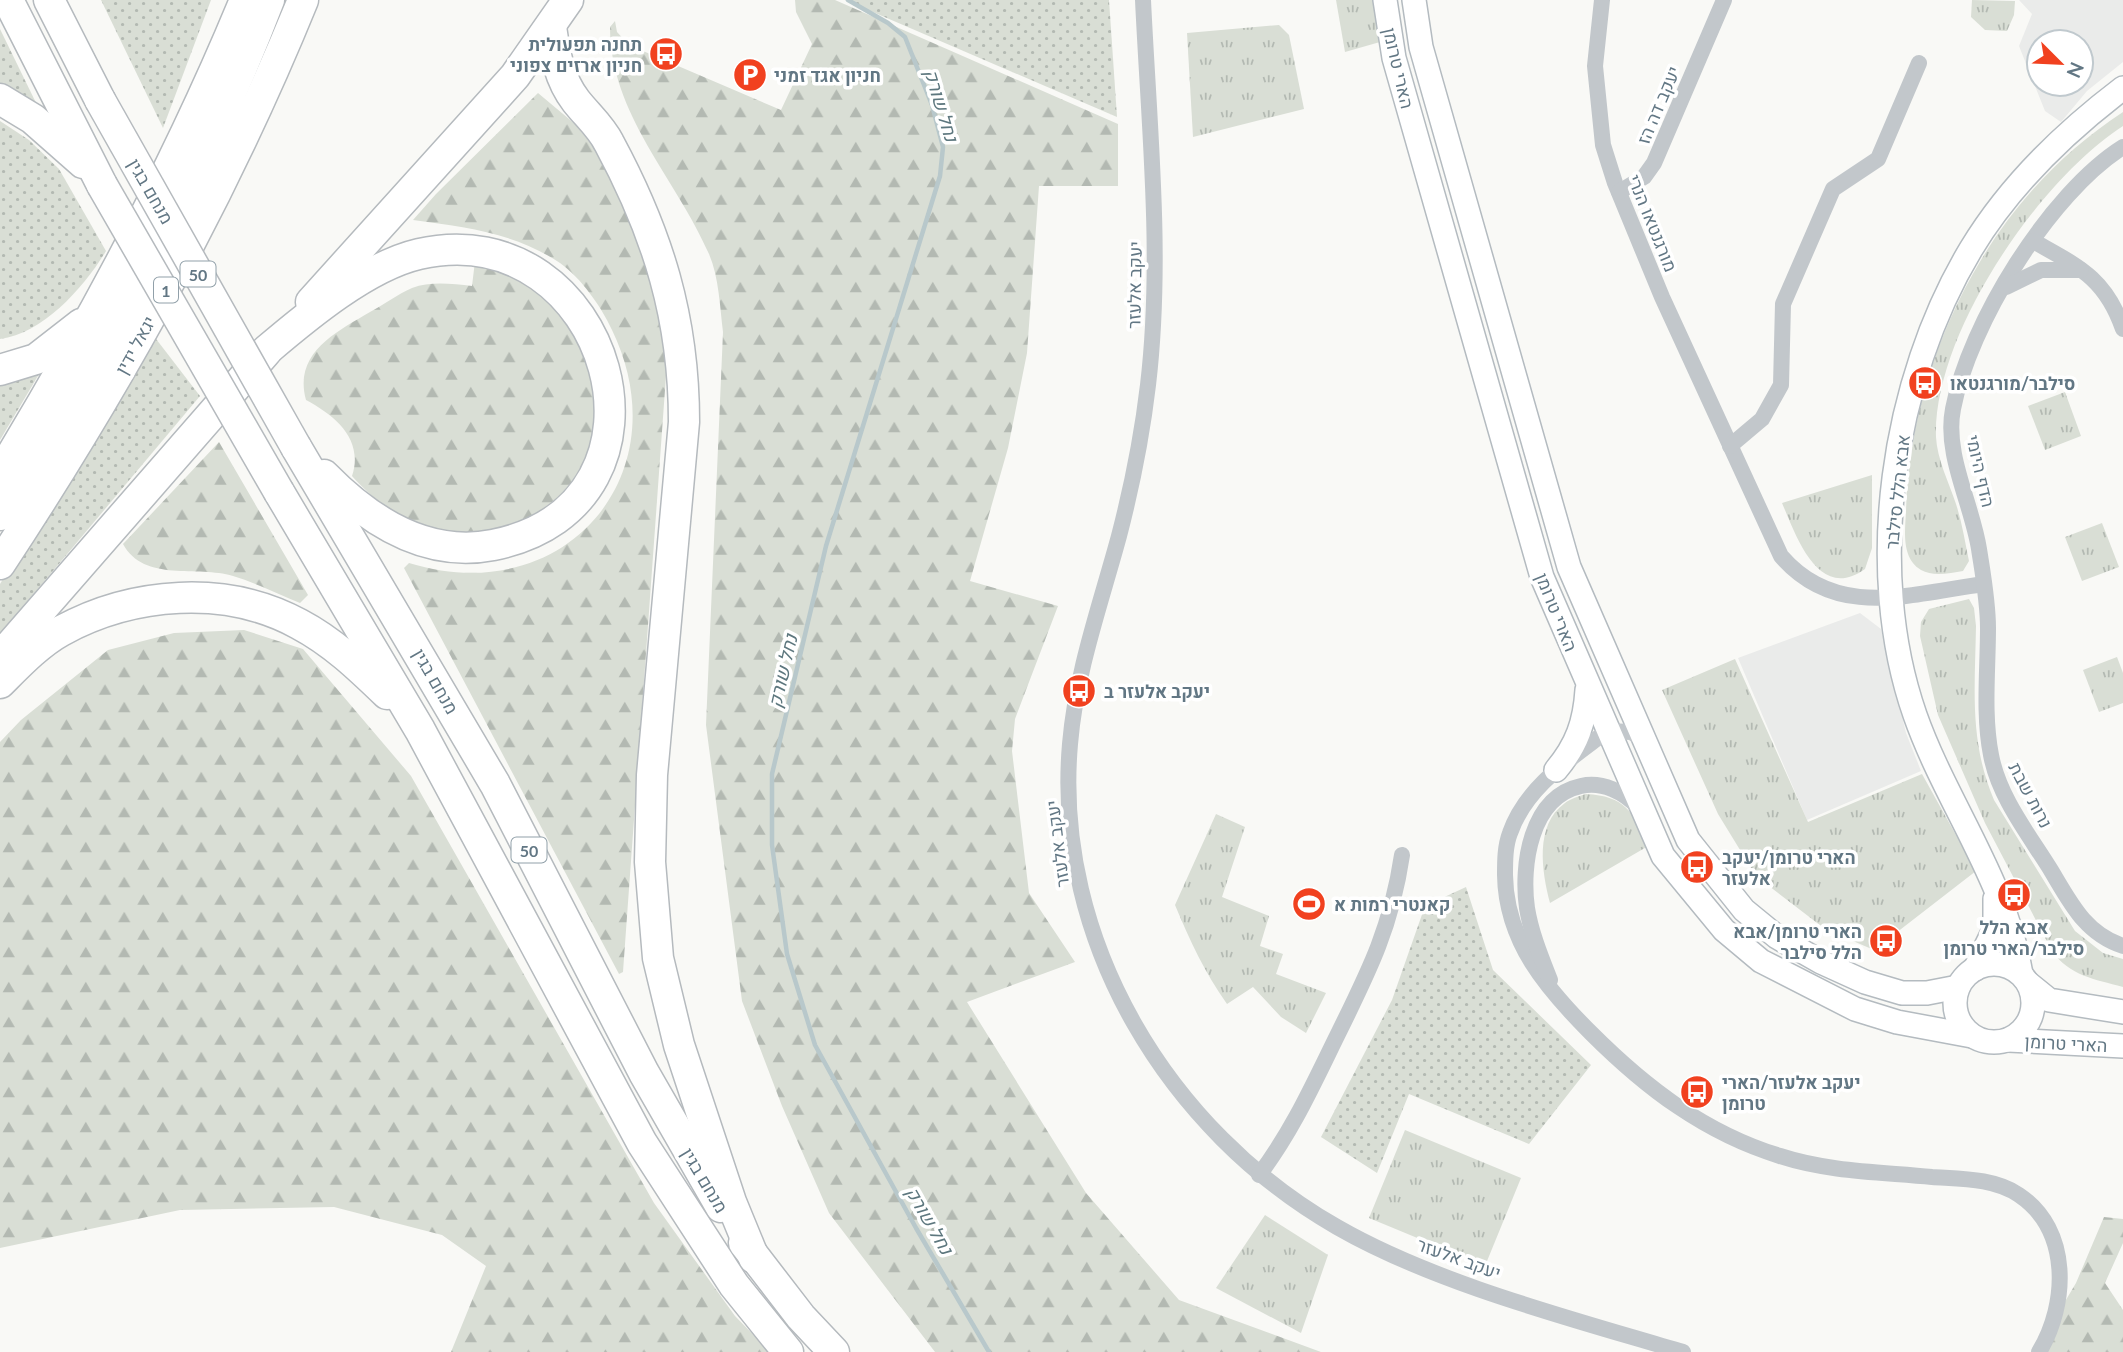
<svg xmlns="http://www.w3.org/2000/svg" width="2123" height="1352" font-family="Lato,Heebo,sans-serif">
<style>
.built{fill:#eaebea;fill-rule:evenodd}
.grass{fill:url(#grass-dots)}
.forest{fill:url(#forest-firs)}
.park{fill:url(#park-tufts)}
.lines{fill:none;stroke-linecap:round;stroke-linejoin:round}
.stream{stroke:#b8c8cb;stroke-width:4.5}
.secondary-casing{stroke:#b4bbc0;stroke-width:26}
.highway-casing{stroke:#b5babe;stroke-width:33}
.street{stroke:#c2c7cb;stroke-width:16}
.secondary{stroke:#fff;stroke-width:23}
.highway{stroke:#fff;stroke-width:30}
.highway-bridge-casing{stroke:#b5babe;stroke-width:33;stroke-linecap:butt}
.highway-bridge{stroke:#fff;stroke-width:30}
.labels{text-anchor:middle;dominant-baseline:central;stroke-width:7;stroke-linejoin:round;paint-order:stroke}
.shield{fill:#fff;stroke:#91a0a9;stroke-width:2}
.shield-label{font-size:16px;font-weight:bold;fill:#627784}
.poi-label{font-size:18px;font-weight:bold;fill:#627784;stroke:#fff;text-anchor:start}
.street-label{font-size:18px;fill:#627784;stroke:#fff}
.water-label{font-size:19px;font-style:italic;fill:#5d777e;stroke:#fff}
</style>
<defs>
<pattern id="grass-dots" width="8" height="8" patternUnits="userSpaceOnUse" patternTransform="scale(1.75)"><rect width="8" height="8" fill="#d9ded5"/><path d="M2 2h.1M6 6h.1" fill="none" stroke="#b3b9b2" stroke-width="1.8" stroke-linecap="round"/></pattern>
<pattern id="forest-firs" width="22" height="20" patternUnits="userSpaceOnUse" patternTransform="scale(1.75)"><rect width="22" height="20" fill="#d9ded5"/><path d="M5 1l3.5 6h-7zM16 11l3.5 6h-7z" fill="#b3b9b2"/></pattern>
<pattern id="park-tufts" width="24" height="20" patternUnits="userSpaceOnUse" patternTransform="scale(1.75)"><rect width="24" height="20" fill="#d9ded5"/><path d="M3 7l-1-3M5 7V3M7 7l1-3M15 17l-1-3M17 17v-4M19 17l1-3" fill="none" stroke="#b3b9b2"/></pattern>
</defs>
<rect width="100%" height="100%" fill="#f9f9f6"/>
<g class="built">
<path d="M2019,0H2123V62L2087,91L2061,122L2045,111L2019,46L2032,14ZM2081,42V84H2039V42Z"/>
<path d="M1860,613L1881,629L1906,733L1921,771L1807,820L1738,658Z"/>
</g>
<g class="grass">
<path d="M101,0H211L163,128Z"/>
<path d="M845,0H1109L1117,117Z"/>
<path d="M0,29L39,109L0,84Z"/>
<path d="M0,121L29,140L59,169L106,251C85,286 43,334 0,339Z"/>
<path d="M153,335L200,396L0,634V584Z"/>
<path d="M45,364L0,440V378Z"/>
<path d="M1466,887L1493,970L1591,1065L1529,1144L1409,1094L1377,1173L1321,1137L1392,1000L1425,906Z"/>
</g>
<g class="forest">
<path d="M795,0H835L1118,124V186H1039L1027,353L1008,448L970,581L1058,606L1015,719L1012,751L1029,893L1075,962L967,1002L1086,1193L1179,1300L1321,1352H935L829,1213L782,1106L742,1001L706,725L723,332C720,308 719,277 709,254C676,178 610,114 610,27L615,21L617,32L629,45L781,110L812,44L796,12Z"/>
<path d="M538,93L575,124L600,155L612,175L658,293L667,362L623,972L619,974L404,568L409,563C564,611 682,475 612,330C601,306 581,278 560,263C515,233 466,227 413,220L436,194Z"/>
<path d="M475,261C501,268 530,279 550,298C559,306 565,319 571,329C623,405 593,502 502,528C493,530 481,535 472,536C424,536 382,510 352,476C364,440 336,416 306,400C293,353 336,332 370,312C383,305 398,294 412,288C431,281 452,284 472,286Z"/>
<path d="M219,442L308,595L300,603C278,594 256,583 233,576C198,565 144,583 123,544Z"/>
<path d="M244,630L303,649L411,776L654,1203L735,1316L770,1352H451L486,1266L442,1235L334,1207L180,1210L0,1248V742L21,720L108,650L174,633Z"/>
<path d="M2104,1217L2123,1219V1243L2105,1283L2123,1310V1352H2035L2076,1283Z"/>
</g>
<g class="park">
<path d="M1336,0H1377L1380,42L1345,52Z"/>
<path d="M1972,0L2015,1L2014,15L2007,31L1985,30L1971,17Z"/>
<path d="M1279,25L1289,35L1304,109L1193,137L1187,33Z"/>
<path d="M2123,112V126C2039,180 1933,334 1936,437C1937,459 1949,483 1956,504C1962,522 1965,542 1969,561L1963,571C1950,573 1933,577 1921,570C1901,558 1905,531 1906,512C1908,425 1936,334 1981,260C2017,200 2065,150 2123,112Z"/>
<path d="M2065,392L2081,436L2045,450L2028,406Z"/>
<path d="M1872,475V548L1865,569C1818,603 1796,535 1782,503Z"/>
<path d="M2102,523L2119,567L2082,581L2065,537Z"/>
<path d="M1969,599L1974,608L1976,626C1975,689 1969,741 1994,800L2075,931L2103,953L2123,959V987C2094,979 2070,976 2052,951L1985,823L1938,715L1920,636L1921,622L1929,609Z"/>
<path d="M2117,657L2123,673V703L2099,712L2083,670Z"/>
<path d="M1735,659L1808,822L1922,774L1976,871L1874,950L1825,929L1756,876L1718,814L1662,690Z"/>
<path d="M1586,794C1625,796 1633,812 1650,845L1550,903C1542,872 1534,825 1565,803C1570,799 1579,796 1586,794Z"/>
<path d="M1216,814L1245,827L1222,897L1269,916L1260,946L1283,954L1276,974L1326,993L1306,1033L1281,1017L1253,987L1227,1004C1205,973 1190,941 1175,905Z"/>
<path d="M1405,1130L1521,1178L1485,1266L1369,1218Z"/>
<path d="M1265,1215L1328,1255L1301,1333L1216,1288Z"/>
</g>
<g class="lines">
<path class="stream" d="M848,0L888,23L905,37L932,105L943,147L940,176L826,546L772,774V845L787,954L815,1045L916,1228L989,1352"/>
<g class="secondary-casing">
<g id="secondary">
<path d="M1385,0L1394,58L1542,577L1663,856L1724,930L1761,961L1855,1009L1897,1022L1972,1036"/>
<path d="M1414,0L1421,47L1569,567L1688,840L1744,910L1777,937L1821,962L1865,982L1902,993H1927L1958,987"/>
<path d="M1556,770C1577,745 1585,722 1587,690"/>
<circle cx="1994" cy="1003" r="39"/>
<path d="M1975,969L1995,928V899"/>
<path d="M2021,974C2006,880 1946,803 1915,715C1864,569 1892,380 1971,249C2009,186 2065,132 2123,88"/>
<path d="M2028,983L2049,1000L2123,1012"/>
<path d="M2008,1040L2123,1046"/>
</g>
</g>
<g class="highway-casing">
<g id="highway">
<path d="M8,0L102,185"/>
<path d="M49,0L100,100"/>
<path d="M551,27C555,54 559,79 576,101C587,115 601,127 609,143C658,234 684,318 684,422L652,775L650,862L658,958L679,1045L731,1202L754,1258"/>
<path d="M0,99L33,119L83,163"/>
<path d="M311,302L515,76L568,0"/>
<path d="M267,350C307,316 367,266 419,254C610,211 696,504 493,545C427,558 369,521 324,475"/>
<path d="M0,370L36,359L81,324"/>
<path d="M296,447L495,784L644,1073L721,1207"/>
<path d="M0,474C93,321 177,165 245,0"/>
<path d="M279,492L420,730L642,1143L734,1285L788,1352"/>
<path d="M0,515C104,352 200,181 269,0"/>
<path d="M0,564C118,385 222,199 303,0"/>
<path d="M0,657L266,352"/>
<path d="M0,683C18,665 39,643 61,631C132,592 226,584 299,624C333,642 359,667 387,694"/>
<path d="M744,1243L801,1317L834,1352"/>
</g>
</g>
<g class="street">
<path d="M1143,0C1149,128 1163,258 1148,385C1142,436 1132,486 1119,536C1100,606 1076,672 1070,744C1053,941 1169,1131 1337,1227C1436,1284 1573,1319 1683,1352"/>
<path d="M1602,0L1595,66L1603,145L1615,183L1662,297L1781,556C1836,620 1910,594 1984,584"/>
<path d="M2123,147C2050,193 1969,324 1953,409C1944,454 1972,504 1979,549C1983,575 1988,602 1988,628C1988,670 1983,714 1991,755C1999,798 2030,836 2052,872C2071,904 2086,934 2123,946"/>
<path d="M1619,192L1644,177L1654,163L1724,0"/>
<path d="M2033,241C2077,266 2105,277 2123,329"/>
<path d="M2006,287L2041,270H2081"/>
<path d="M1730,446L1762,419L1781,385L1783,304L1833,189L1878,159L1919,63"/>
<path d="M1641,738L1631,732L1607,731C1569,760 1526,787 1510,833C1505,846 1505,861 1505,875C1506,942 1547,989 1591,1033C1646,1088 1705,1133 1780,1156C1829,1172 1881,1172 1932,1177C1960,1179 1994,1178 2019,1195C2071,1230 2068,1304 2039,1352"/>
<path d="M1550,980C1541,957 1531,933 1527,908C1521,866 1530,797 1581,786C1602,781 1624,792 1639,808"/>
<path d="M1259,1175C1291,1133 1312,1087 1335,1040C1368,973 1391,929 1402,855"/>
</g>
<use href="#secondary" class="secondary"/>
<use href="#highway" class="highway"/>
<g class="highway-bridge-casing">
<g id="highway-bridge">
<path d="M100,100L296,447"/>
<path d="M102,185L279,492"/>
</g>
</g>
<use href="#highway-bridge" class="highway-bridge"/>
</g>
<defs>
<g id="bus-disc" transform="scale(1.75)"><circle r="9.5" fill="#f1411f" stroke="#fff"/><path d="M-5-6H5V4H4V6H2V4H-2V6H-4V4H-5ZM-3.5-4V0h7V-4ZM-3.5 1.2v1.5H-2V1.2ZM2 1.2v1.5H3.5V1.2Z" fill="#fff"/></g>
<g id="parking-disc" transform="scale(1.75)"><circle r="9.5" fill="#f1411f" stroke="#fff"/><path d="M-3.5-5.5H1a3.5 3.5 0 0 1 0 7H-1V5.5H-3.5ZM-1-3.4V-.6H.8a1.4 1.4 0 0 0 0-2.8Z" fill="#fff"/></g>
<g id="stadium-disc" transform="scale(1.75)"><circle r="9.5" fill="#f1411f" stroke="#fff"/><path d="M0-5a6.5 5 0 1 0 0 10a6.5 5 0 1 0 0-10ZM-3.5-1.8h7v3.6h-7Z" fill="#fff"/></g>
</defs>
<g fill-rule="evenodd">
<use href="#bus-disc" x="666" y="54"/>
<use href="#parking-disc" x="750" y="75"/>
<use href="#bus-disc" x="1925" y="383"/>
<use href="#bus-disc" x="1079" y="691"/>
<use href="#bus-disc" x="1697" y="867"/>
<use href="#bus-disc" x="2014" y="895"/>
<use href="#stadium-disc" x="1309" y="904"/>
<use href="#bus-disc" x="1886" y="941"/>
<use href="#bus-disc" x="1697" y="1092"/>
</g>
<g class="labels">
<g class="shield">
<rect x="180.5" y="261.5" width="35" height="25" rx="5"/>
<rect x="154" y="277.5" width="24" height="25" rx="5"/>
<rect x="511.5" y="837.5" width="35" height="25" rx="5"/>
</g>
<g class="shield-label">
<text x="198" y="274">50</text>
<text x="166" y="290">1</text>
<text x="529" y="850">50</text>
</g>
<g class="poi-label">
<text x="642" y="44" text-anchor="end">תחנה תפעולית<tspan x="642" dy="21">חניון ארזים צפוני</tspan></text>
<text x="774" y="75">חניון אגד זמני</text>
<text x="1950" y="383">סילבר/מורגנטאו</text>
<text x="1104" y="691">יעקב אלעזר ב</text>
<text x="1722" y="857">הארי טרומן/יעקב<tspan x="1722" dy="21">אלעזר</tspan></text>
<text x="1334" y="904">קאנטרי רמות א</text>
<text x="2014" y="927" text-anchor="middle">אבא הלל<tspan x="2014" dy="21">סילבר/הארי טרומן</tspan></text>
<text x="1862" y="931" text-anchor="end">הארי טרומן/אבא<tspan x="1862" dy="21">הלל סילבר</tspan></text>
<text x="1722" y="1082">יעקב אלעזר/הארי<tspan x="1722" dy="21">טרומן</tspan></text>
</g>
<g class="street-label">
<text transform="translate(1399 68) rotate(77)">הארי טרומן</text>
<text transform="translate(1658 105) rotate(-67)">יעקב דה הז</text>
<text transform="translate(151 191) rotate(60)">מנחם בגין</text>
<text transform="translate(1653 223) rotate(68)">מורגנטאו הנרי</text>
<text transform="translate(1134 285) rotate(-89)">יעקב אלעזר</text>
<text transform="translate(135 345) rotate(-61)">יגאל ידין</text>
<text transform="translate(1981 471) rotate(77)">הדף היומי</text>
<text transform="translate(1897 492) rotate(-84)">אבא הלל סילבר</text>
<text transform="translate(1557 612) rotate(68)">הארי טרומן</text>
<text transform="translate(436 681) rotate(60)">מנחם בגין</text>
<text transform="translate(2031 795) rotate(62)">נרות שבת</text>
<text transform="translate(1057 844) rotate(-97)">יעקב אלעזר</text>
<text transform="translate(2066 1043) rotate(3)">הארי טרומן</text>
<text transform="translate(705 1180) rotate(59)">מנחם בגין</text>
<text transform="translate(1459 1258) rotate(20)">יעקב אלעזר</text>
</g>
<g class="water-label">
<text transform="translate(942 105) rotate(73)">נחל שורק</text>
<text transform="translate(782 671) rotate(-77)">נחל שורק</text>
<text transform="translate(930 1220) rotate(60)">נחל שורק</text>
</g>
</g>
<g transform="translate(2060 63) rotate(114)"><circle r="33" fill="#ffffff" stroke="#c0c9ce" stroke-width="2"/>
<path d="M0-5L12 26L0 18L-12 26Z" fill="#f1411f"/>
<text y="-10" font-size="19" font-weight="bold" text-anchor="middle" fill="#627784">N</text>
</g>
</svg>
